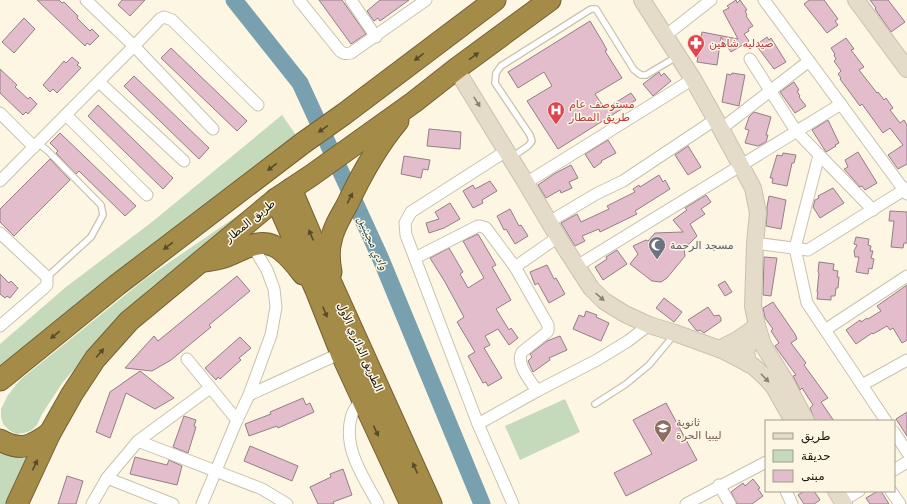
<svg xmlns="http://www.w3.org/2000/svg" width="907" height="504" font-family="'DejaVu Sans','Noto Naskh Arabic',sans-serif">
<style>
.green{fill:#c5dabb}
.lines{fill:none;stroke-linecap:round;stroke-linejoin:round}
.river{stroke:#78a0ae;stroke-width:17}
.building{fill:#e4bdcc;stroke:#937f86}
.lane-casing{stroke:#c8c2af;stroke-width:8}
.street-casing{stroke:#c8c2af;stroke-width:13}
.secondary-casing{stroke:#c8c2af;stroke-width:18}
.highway-casing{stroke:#746234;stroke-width:23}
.lane{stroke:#fff;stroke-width:5.5}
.street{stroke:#fff;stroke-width:11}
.secondary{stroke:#e4dcc8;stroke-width:16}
.highway{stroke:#a58b48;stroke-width:21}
.oneway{fill:#584b29}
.oneway2{fill:#898375}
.labels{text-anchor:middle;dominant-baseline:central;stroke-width:3;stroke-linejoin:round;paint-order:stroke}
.health-label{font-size:11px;fill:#be3a42;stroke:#fcf6e2;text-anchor:start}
.street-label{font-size:11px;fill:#191710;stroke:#fcf6e2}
.worship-label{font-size:11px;fill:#5b616d;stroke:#fcf6e2;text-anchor:start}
.education-label{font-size:11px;fill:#785e54;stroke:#fcf6e2;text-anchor:start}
.water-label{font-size:12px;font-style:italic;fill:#0f3641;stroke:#fcf6e2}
</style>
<rect width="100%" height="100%" fill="#fcf6e2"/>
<g class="green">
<path d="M282,115L296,135L0,367V344L66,287L152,222Z"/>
<path d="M285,184L150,288L118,319L63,382L42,414L37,425L32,430L24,433L16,434L9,430L3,424L1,417V409L8,395L20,380L145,279L272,192Z"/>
<path d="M565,399L580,432L520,460L505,426Z"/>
<path d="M0,453L20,458L31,456L10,504H0Z"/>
</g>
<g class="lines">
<path class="river" d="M234,0L300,83L380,257L482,504"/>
</g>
<g class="building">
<path d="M37,0H59L62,3L64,2L78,16L77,18L90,31L92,29L99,36L90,45L87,43L85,46Z"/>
<path d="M122,0H145L130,16L118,5Z"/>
<path d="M319,0H342L366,34L351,44Z"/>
<path d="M380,0H409L380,21L378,18L374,21L367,11Z"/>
<path d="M736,0L737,3L740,0L747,10L745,11L747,15L746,16L753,26L748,29L749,31L744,34L749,41L731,52L721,37L717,65L697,62L702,32L738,39L723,11L729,8L727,6Z"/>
<path d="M809,0H824L838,19L835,21L838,25L827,33L804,4Z"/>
<path d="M870,0H888L905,22L891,32L875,9L876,8Z"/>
<path d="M24,18L35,29L14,53L2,42Z"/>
<path d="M590,21L602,41L607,50L605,51L622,78L595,94L605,109L631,93L636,100L558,149L527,101L552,86L544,72L518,88L508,72Z"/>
<path d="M767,37L769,40L771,38L786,62L774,69L756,45Z"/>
<path d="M846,38L854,49L851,50L864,67L859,70L877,93L878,92L884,100L886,98L893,108L890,110L900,123L904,120L907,125V164L898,169L888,155L903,145L890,128L883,133L862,104L860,106L840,79L841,78L838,74L841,71L834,61L836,59L834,55L835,54L831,48Z"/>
<path d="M171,48L247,121L237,131L161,58Z"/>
<path d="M72,57L79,63L77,65L81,68L57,93L53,89L50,92L43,85L64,61L66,63Z"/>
<path d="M0,69L17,85L15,87L28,99L30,97L37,104L28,114L26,112L23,115L0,93Z"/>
<path d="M659,72L661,76L664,73L671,81L653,96L643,84Z"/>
<path d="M732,73L745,75L739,106L722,102L727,74L731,75Z"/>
<path d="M134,76L209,148L199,159L124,86Z"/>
<path d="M794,82L799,90L797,91L800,96L799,97L806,106L795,113L780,92Z"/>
<path d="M98,105L173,178L163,189L88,116Z"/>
<path d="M754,112L771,117L766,135H768L766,142L758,146L745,143L749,130L745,129L749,117Z"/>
<path d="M828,120L839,143L835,145L836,146L826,152L812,130Z"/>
<path d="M429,129L461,132L460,149L427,146Z"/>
<path d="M60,133L136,206L125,216L79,171L76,174L56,153L58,151L50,143Z"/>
<path d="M608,140L616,153L601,161L602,162L594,168L585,154Z"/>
<path d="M688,146L701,167L688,175L675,155Z"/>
<path d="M858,152L877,183L865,190L862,186L860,187L844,169L848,167L845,160Z"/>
<path d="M783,153L796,155L794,163H792L787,186L772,183L773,178H770L777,155L782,156Z"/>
<path d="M404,156L430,160L428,170L423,169L421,178L401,174Z"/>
<path d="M50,159L70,180L14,236L0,222V209Z"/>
<path d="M571,165L578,178L569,182L572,188L561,193L560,190L546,198L538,185L554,174Z"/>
<path d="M659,175L663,182L665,180L670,189L635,211L637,214L600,232L599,229L582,236L585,241L575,246L561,223L577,214L581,222L609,209L607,206L635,192L633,189L639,185L640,187Z"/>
<path d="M490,181L497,191L482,200L483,203L473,208L463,191L473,185L475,189Z"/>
<path d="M833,188L844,203L820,218L813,207L815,200L819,198L818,196Z"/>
<path d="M706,195L711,202L701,209L705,214L690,224L697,236L684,249L685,256L667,278L661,282L652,281L630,264L638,254L633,246L646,240L648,241L655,233L683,232L673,220L687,210L685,208Z"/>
<path d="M769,196L786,200L781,229L766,226L767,214V207Z"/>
<path d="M450,203L460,219L444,228L429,233L426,223L439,219L435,212Z"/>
<path d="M510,209L519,226L521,225L528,236L515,244L506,229L504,230L497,216Z"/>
<path d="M890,211L907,212V243H904L903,248L891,247L894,221H889Z"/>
<path d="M478,234L496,265L492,267L511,300L496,309L509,330L511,328L518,338L509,345L498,329L485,336L490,345L484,348L502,378L488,386L486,382L483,383L468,356L475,352L457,322L464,317L445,282L430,258L449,248L463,272L460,274L468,288L484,278L463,241Z"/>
<path d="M856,237L869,239L868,245L871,246L870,251H873L871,258L874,259L872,269L869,268L868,274L856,272L859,257H855L854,251L857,245L854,244Z"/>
<path d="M617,250L627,264L603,280L595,267L607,259L606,257Z"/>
<path d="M764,257L777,258L771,296L763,295Z"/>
<path d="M819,262L834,264L833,270L838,271L837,277H839L838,288H836L835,296H831V300L817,299L818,292H817L819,273L818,272Z"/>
<path d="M547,265L554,279L556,278L565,294L549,303L538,283L535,285L530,272Z"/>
<path d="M0,274L9,283L11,281L18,288L10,298L7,296L5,298L0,294Z"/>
<path d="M237,276L250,291L209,325L211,327L171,360L152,371L125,368L154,336L158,341Z"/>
<path d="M725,281L732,292L725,296L718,285Z"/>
<path d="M907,285V340L902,343L893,328L890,330L887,326L873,334L872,333L856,344L846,330L860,320L861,322L867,318L868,319L881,311L877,306Z"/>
<path d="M664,298L682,312L674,322L656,308Z"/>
<path d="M773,302L795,334L797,339L791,343L806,363L804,365L828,398L821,402L834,421H815L810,408L813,405L802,388L800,390L793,376L796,375L775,346L779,343L771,331L773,329L765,318L763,308Z"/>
<path d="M708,307L714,316L719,315L721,318V321L704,333L700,330L698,331L696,330L688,320Z"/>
<path d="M586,311L597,315L596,317L609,323L601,341L573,329L579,315L584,317Z"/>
<path d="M560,336L567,350L549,358L550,360L533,372L528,361L532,357L530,354L547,341Z"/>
<path d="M240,337L251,348L239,358L241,360L220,379L218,377L216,380L205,368Z"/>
<path d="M140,371L174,398L155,409L126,393L110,438L96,432L110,392Z"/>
<path d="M303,398L306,405L310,403L314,412L278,428L277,426L249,436L245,424L271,414L270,412Z"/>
<path d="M666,403L697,460L626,496L614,473L652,454L633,420Z"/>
<path d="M907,412V436L896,419Z"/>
<path d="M184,416L196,420L194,426L196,427L188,453L173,447Z"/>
<path d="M250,446L298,466L292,481L244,461Z"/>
<path d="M135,457L167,465L169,460L182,466L177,485L130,474Z"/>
<path d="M343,469L352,495L333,502L334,504H318L310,487L331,477L330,474Z"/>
<path d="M67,476L83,481L76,504H58Z"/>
<path d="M753,479L760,488L758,489L763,496L752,504H737L731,492L743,483L745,486Z"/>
<path d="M804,491H814L820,500L814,504H804L798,495Z"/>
<path d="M878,491H881L889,504H870L866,498Z"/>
</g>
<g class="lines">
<g class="lane-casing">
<g id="lane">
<path d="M38,143L48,151L101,205L103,215L91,237L47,277"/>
<path d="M512,157L528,146L532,141L530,135L495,83L496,73L501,66L591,9H596L634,70L641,75H646L678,56"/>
<path d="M595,404L626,384L649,365L674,335"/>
</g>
</g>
<g class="street-casing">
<g id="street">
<path d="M86,0L134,46L213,129"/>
<path d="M299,0L340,51C344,54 346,54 351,53L426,0"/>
<path d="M351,0L376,37"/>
<path d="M764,0L907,194"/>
<path d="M665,36L711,0"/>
<path d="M750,59L796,131L873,210"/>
<path d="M99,82L184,161"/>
<path d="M0,113L34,147"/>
<path d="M66,115L147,195"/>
<path d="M721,129L809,61"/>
<path d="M506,151L411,212L405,223L406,235L478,424L513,504"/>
<path d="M819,155L795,248L807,303L886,421"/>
<path d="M0,181L137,43L160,19L164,17L172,20L258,105"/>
<path d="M526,183L693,79"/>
<path d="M549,222L596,194L623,181L716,119"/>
<path d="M0,233L47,277V285L44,288L0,326"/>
<path d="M755,243L808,250L907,188"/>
<path d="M415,258L478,226H480L486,228L515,267L548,325V331L546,333L522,352C515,364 531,381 537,391"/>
<path d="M577,266L841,104"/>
<path d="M515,267L558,237"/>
<path d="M825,330L907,276"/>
<path d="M187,359L237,420"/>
<path d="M862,385L907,360"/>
<path d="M249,395L341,353"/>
<path d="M361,399C358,405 352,411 351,418C343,449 364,478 378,504"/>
<path d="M478,424L537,391L597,360L628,341L649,325"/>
<path d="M894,432L907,452"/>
<path d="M138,441L262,489L287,504"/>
<path d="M894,470L907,462"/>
<path d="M107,478L138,441L210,388"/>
<path d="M719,485L730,504"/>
<path d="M786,491L792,504"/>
<path d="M891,491L900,504"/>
<path d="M842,501L859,491"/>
<path d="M92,504L107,478L173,504"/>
<path d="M202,504L237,420L249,395L271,335L276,307L274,289L267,270L252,245"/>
<path d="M686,504L766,462"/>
</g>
</g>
<g class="secondary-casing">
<g id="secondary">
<path d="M642,0L693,79L721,129L753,188L758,213L755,243L753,306L757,326L763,345L784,379L806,421"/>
<path d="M856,0L907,69"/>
<path d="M456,69L526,183L558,237L591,288L604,301L625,314L649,325L675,333L722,350L753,366L765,377L774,387L793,421"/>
<path d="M719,349L737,340L757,326"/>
<path d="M748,364L746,351L757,326"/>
<path d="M836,491L844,504"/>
</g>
</g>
<g class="highway-casing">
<g id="highway">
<path d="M291,189L332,285L431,504"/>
<path d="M276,199L316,290L341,353L411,504"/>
<path d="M205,261C211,260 218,259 224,257C240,252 256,238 274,246C286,251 295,264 303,274"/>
<path d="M331,272C329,261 328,251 331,241C333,228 341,216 347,205C361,175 376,147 398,121"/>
<path d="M0,380L117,285L303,143L344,114L495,0"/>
<path d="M0,440C21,452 32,446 50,433"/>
<path d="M17,504L50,433L72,394L95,359L129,321L276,199L312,175L414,102L456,69L550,0"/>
</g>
</g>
<use href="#lane" class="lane"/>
<use href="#street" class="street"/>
<use href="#secondary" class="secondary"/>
<use href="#highway" class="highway"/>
</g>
<defs><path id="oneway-solid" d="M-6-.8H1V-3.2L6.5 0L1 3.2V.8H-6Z"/></defs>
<g class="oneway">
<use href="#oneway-solid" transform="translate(474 56) rotate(-36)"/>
<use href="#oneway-solid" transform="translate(419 57) rotate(143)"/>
<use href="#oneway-solid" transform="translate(323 129) rotate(145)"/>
<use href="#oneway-solid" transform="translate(272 167) rotate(143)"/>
<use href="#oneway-solid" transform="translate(350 198) rotate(-63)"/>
<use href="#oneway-solid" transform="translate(311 235) rotate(-113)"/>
<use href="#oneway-solid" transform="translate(168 246) rotate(143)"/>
<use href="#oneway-solid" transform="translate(325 312) rotate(68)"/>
<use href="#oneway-solid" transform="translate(55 335) rotate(141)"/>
<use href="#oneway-solid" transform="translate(100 353) rotate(-49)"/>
<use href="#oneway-solid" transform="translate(376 431) rotate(65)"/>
<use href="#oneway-solid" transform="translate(35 465) rotate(-65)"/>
<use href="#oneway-solid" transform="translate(415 468) rotate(-114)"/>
</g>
<g class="oneway2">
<use href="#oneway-solid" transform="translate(477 102) rotate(58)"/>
<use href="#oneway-solid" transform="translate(600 297) rotate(42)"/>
<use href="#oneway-solid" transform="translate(765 378) rotate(46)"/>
</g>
<defs>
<g id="pharmacy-pin" transform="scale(0.9)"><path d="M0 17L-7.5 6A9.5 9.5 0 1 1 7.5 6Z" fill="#e0444e" stroke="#fcf6e2"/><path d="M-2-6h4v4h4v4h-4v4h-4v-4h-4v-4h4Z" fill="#fff"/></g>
<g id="hospital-pin" transform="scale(0.9)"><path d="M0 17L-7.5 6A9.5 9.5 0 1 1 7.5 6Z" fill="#e0444e" stroke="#fcf6e2"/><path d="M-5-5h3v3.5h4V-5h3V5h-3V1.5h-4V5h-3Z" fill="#fff"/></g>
<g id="mosque-pin" transform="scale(0.9)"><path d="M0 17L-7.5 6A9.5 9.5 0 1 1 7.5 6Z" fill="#6b7280" stroke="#fcf6e2"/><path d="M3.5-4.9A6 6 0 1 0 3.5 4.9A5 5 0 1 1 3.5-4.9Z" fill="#fff"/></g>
<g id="school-pin" transform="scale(0.9)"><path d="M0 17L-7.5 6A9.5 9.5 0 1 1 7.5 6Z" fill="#8d6e63" stroke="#fcf6e2"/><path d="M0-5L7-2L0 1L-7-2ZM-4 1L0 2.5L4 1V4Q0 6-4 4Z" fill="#fff"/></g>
</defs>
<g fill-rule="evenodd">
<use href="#pharmacy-pin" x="696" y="43"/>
<use href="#hospital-pin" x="556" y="110"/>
<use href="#mosque-pin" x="657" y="245"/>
<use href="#school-pin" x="663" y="428"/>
</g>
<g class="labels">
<g class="health-label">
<text x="709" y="43">صيدليه شاهين</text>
<text x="569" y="104">مستوصف عام<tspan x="569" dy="13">طريق المطار</tspan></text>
</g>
<g class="street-label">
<text transform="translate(250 221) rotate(-39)">طريق المطار</text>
<text transform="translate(360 347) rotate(66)">الطريق الدائري الأول</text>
</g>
<g class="worship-label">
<text x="670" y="245">مسجد الرحمة</text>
</g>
<g class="education-label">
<text x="676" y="422">ثانوية<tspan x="676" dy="13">ليبيا الحرة</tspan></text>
</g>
<g class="water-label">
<text transform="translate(373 243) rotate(66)">وادي مجينين</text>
</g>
</g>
<rect x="765" y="420" width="130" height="72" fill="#fcf6e2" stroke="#a19d8e"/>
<rect x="773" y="433" width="20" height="6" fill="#e4dcc8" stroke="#a19d8e"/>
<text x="801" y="440" font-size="12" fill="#191710">طريق</text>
<rect x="773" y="450" width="20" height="12" fill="#c5dabb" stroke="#a19d8e"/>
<text x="801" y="460" font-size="12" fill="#191710">حديقة</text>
<rect x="773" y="470" width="20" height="12" fill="#e4bdcc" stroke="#a19d8e"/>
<text x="801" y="480" font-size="12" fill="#191710">مبنى</text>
</svg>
